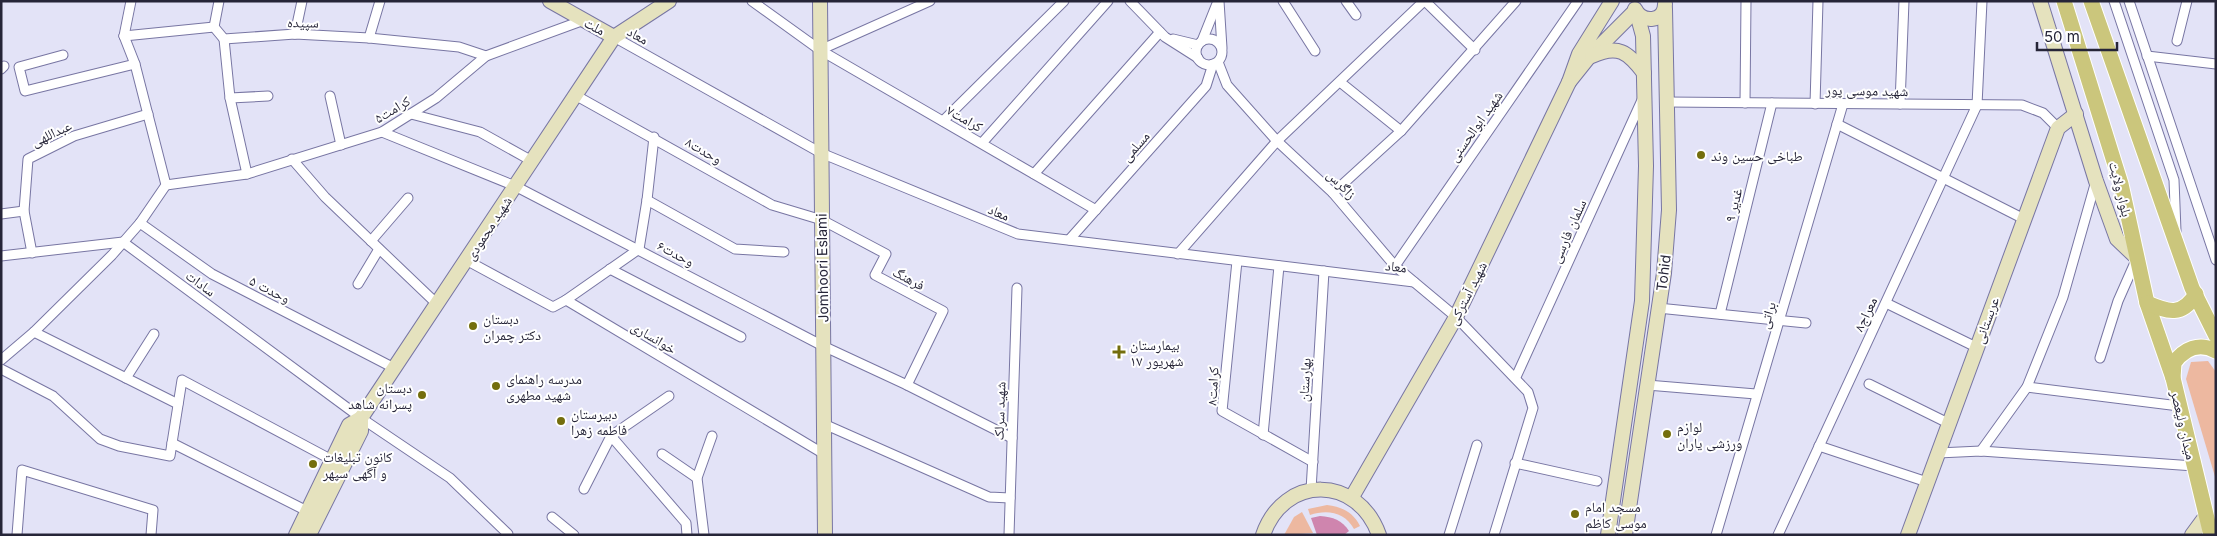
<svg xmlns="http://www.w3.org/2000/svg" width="2217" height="536" font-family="Inter,'Noto Naskh Arabic',sans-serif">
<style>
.green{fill:#edb8a0}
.water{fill:#cf85ae}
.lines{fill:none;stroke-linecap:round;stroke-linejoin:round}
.street-casing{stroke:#7876a3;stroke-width:11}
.secondary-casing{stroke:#7876a3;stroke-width:16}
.primary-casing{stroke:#fff;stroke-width:17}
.street{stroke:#fff;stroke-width:9}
.secondary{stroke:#e5e2be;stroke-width:14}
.primary{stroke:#cbc67c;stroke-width:15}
.poi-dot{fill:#746e0d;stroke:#fff;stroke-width:2}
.labels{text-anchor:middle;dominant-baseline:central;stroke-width:4;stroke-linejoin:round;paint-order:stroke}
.street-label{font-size:14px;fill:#262538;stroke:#fff}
.poi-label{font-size:14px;fill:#262538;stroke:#fff;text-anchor:start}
</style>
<rect width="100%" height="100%" fill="#e3e3f7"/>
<g class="green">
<path d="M2208,361L2216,372V480L2186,379L2191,362Z"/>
<path d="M1327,505C1342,507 1353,512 1360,526L1354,529C1345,512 1327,509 1310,515L1308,509Z"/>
<path d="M1302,512L1313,533L1284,535L1294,517Z"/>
</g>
<path class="water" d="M1320,516C1333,517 1342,520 1349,531L1344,535H1317L1311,518Z"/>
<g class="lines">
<g class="street-casing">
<g id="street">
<path d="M752,1L820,50L1096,210"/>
<path d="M1130,1L1165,37L1198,58"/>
<path d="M1219,1L1222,48"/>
<path d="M1283,1L1315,51"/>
<path d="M1346,1L1356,15"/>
<path d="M1425,1L1475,50"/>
<path d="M2114,1L2174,180L2176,231"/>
<path d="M2129,1L2216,260"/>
<path d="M214,27L219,1"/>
<path d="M295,34L302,1"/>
<path d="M124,36L214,27L224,39L295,34L369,38L459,47L486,56"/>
<path d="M124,36L131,1"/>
<path d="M614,37L821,153L1018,234L1414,282"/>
<path d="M369,38L380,1"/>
<circle cx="1209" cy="52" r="13"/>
<path d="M224,39L230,98L247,174"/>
<path d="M1173,39L1198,45"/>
<path d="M1202,41L1218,1"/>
<path d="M2177,41L2187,1"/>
<path d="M820,50L930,1"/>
<path d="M63,55L19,67L25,91L135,64"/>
<path d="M2147,56L2216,64"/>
<path d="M1218,62L1227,85L1277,141L1333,193L1395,266L1456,317L1528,392L1533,408L1494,535"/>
<path d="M1,69L4,66"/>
<path d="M1340,82L1401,131"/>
<path d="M575,95L772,205L822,220L886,254L875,275L943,311L907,385"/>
<path d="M330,96L341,145"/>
<path d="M230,98L268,96"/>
<path d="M1668,102L2022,105L2043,113L2058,128"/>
<path d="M1745,103L1746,1"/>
<path d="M1815,104L1818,1"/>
<path d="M1900,104L1904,1"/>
<path d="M411,114L480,132L532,161"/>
<path d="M943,121L1064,1"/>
<path d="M1837,124L2024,219"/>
<path d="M382,132L515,186L823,346L907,385L1012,438"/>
<path d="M982,143L1108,1"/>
<path d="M292,159L325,197L437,304"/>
<path d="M1034,174L1160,32"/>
<path d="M166,185L247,174L382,132L436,98L486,56L584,20"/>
<path d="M1333,193L1401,131L1516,1"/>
<path d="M647,200L735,249L784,252"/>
<path d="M1,214L24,211"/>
<path d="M140,223L212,274L394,368"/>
<path d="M1069,240L1206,86L1213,64"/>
<path d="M371,241L408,198"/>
<path d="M32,253L24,211L28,159L74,136L148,114"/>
<path d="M1178,254L1277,141L1424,1"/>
<path d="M1,256L123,242L361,418L450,478L508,534"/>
<path d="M466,260L553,307L566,300L824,454"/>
<path d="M1237,261L1222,411L1313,462"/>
<path d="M1395,266L1578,1"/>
<path d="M610,269L741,337"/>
<path d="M358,284L379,249"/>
<path d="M566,300L639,249L647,200L654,137"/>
<path d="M1886,303L1976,347"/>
<path d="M1658,308L1806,323"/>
<path d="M1720,314L1772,103"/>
<path d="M34,332L178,404"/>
<path d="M2100,358L2118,301L2137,258"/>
<path d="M1,360L34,332L112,255L140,223L166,185L135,64L124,36"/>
<path d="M1,369L53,396L100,439L119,446L170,456L172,443L307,511"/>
<path d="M1516,377L1642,100"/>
<path d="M126,378L154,334"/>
<path d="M1869,384L1948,423"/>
<path d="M1647,385L1756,394"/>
<path d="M2027,387L2179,406"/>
<path d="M824,424L989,497L1010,498"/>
<path d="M1263,435L1279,266"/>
<path d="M611,436L686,523L687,535"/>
<path d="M172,443L182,380L332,460"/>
<path d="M1819,446L1927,482"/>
<path d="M1981,451L2027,387L2063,297L2096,181"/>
<path d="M1938,453L1981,451L2194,466"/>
<path d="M662,454L697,478"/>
<path d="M1515,463L1597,481"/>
<path d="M584,489L611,436L669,396"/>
<path d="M1311,490L1324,271"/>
<path d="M552,517L574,535"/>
<path d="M17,535L22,470L153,510L151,535"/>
<path d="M704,535L697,478L712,436"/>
<path d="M1009,535L1017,288"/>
<path d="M1449,535L1477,445"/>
<path d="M1716,535L1843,104"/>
<path d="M1778,535L1977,105L1982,1"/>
</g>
</g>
<g class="secondary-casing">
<g id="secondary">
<path d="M550,1L614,37"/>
<path d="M820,1L825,535"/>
<path d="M1612,1L1579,54L1569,82L1589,57L1635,11"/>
<path d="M2040,1L2096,181L2117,239L2137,258"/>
<path d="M1635,9C1642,24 1665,22 1665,4"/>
<path d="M1592,56C1618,44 1628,52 1644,73"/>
<path d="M361,418L614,37L669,1"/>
<path d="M1352,497L1456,317L1569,82"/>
<path d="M296,535L349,425L361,418V431L309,535"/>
<path d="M1263,535C1284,474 1358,475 1379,535"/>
<path d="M1608,535L1642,301L1646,166L1643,36L1637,14"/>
<path d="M1625,535L1664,273L1669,210L1665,9"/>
<path d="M1908,535L2058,128L2076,114"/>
<path d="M2192,535L2206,516"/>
</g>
</g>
<g class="primary-casing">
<g id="primary">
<path d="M2064,1L2121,184L2147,303L2173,378"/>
<path d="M2091,1L2192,288L2216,336"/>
<path d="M2147,303C2168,312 2182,317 2196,294"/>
<path d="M2211,535L2173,378L2174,363C2184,349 2199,342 2216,351"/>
</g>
</g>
<use href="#street" class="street"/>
<use href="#secondary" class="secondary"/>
<use href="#primary" class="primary"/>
</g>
<g class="poi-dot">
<circle cx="1701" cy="155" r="5"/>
<circle cx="473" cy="326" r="5"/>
<path d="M1116.5 344.5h5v5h5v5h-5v5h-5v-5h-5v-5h5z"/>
<circle cx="496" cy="386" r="5"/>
<circle cx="422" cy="395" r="5"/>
<circle cx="561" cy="421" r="5"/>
<circle cx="1667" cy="434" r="5"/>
<circle cx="313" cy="464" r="5"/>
<circle cx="1575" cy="514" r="5"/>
</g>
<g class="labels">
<g class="street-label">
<text transform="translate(303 22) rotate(1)">سپیده</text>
<text transform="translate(595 26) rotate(29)">ملت</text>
<text transform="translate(638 35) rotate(29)">معاد</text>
<text transform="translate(1867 90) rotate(1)">شهید موسی پور</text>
<text transform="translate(392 109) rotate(-31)">کرامت۵</text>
<text transform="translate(965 118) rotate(30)">کرامت۷</text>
<text transform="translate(1475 126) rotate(-55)">شهید ابوالحسنی</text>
<text transform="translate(51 133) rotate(-25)">عبداللهی</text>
<text transform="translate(1135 146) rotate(-49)">مسلمی</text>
<text transform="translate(704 150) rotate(30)">وحدت۸</text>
<text transform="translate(1342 184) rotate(46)">زاگرس</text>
<text transform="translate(2121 189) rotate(76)">بلوار ولایت</text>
<text transform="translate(1733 205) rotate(-76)">غدیر ۹</text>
<text transform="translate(999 212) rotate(22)">معاد</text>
<text transform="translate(488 228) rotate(-57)">شهید محمودی</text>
<text transform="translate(1568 231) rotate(-66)">سلمان فارسی</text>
<text transform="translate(676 253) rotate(28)">وحدت۶</text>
<text transform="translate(1396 266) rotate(7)">معاد</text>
<text transform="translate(822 268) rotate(-91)">Jomhoori Eslami</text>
<text transform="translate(1663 273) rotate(-83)">Tohid</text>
<text transform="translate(909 278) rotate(28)">فرهنگ</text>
<text transform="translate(201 283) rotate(36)">سادات</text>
<text transform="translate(270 289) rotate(27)">وحدت ۵</text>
<text transform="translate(1467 293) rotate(-63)">شهید آسترکی</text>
<text transform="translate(1865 314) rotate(-65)">معراج۸</text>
<text transform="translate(1767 315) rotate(-73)">براتی</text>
<text transform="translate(1986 320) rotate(-70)">عربستانی</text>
<text transform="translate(654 337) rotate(31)">خوانساری</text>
<text transform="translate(1304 380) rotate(-87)">بهارستان</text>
<text transform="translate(1212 386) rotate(-87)">کرامت۸</text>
<text transform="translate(999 411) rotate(-88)">شهید سرلک</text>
<text transform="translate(2184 425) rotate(77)">میدان ولیعصر</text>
</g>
<g class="poi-label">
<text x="1711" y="155">طباخی حسین وند</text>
<text x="483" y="318">دبستان<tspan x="483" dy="16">دکتر چمران</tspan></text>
<text x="1130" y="344">بیمارستان<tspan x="1130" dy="16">۱۷ شهریور</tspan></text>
<text x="506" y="378">مدرسه راهنمای<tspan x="506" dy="16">شهید مطهری</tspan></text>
<text x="412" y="387" text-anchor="end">دبستان<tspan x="412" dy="16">پسرانه شاهد</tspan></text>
<text x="571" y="413">دبیرستان<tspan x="571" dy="16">فاطمه زهرا</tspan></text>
<text x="1677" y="426">لوازم<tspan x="1677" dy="16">ورزشی یاران</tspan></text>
<text x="323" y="456">کانون تبلیغات<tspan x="323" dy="16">و آگهی سپهر</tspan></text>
<text x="1585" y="506">مسجد امام<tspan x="1585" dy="16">موسی کاظم</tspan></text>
</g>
</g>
<rect width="2217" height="536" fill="none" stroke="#262538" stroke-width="5"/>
<path d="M2037 42v8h80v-8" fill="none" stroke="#262538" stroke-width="2.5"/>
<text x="2044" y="42" font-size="15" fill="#262538" stroke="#ffffff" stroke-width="4" paint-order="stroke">50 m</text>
</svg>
